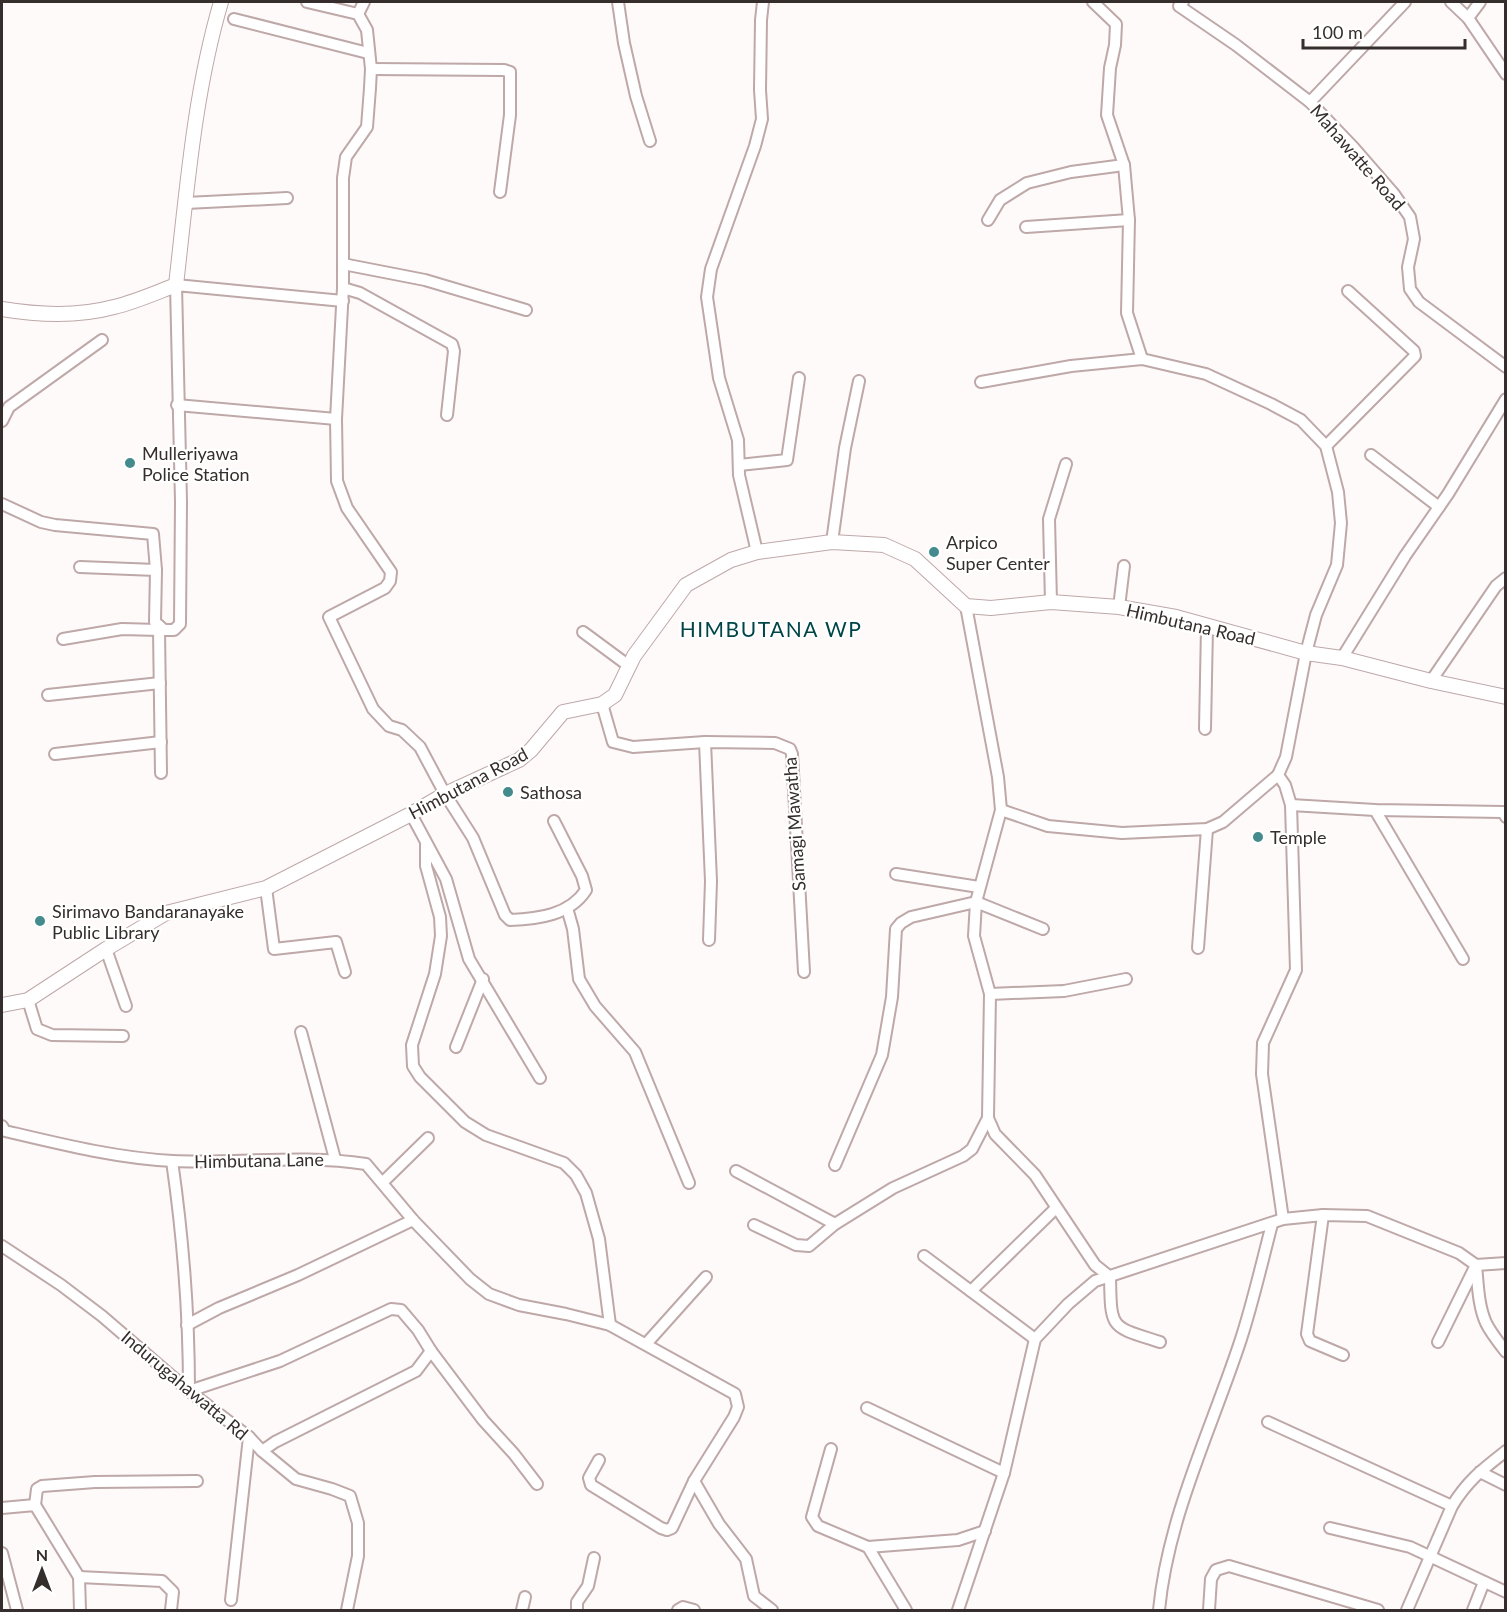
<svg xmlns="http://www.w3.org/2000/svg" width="1507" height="1612" font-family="Lato,sans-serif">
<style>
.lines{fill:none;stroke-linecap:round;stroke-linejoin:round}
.minor-casing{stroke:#bea8a8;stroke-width:14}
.tertiary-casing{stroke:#bea8a8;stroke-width:16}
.minor{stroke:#fff;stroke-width:10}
.tertiary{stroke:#fff;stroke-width:14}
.poi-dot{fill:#438b8d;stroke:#fff;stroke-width:2}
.labels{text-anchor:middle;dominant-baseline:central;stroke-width:4.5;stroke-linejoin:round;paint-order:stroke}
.street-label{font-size:18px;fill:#362d2d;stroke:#fff}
.poi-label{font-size:18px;fill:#362d2d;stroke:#fff;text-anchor:start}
.quarter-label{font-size:21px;letter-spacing:1.5px;fill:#014547;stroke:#fff}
</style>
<rect width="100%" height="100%" fill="#fffafa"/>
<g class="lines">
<g class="minor-casing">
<g id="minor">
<path d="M307,2L358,14L367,30L371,69L370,88L367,127L346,157L343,178V288L336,419L337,481L347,508L391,572L390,581L385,588L329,617L373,709L389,726L402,730L420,747L445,794L473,838L505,915L510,920C538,919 570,915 586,890L582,876L554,821"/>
<path d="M618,2L624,43L636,96L650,141"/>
<path d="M1093,2L1116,24L1115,45L1110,68L1107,115L1124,165L1129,220L1127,313L1142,359"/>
<path d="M1183,2L1179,6L1236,45L1310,102L1354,148L1394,194L1410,217L1414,239L1408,267L1410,289L1419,302L1506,367"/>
<path d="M1451,2L1468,18L1506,74"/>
<path d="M358,14L364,2"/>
<path d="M1468,18L1480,2"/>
<path d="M234,19L368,53"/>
<path d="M371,69L504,70L510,72V115L500,192"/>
<path d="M1310,102L1405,2"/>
<path d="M186,203L287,198"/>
<path d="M988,220L1000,200L1027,183L1071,172L1124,165"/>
<path d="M1026,227L1129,220"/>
<path d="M343,264L425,280L526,310"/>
<path d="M343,288L360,293L452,344L454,351L447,415"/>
<path d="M981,382L1071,366L1142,359L1206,374L1271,404L1301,420L1326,446L1338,492L1341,523L1337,565L1316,615L1306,653L1286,757L1278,775L1285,785L1291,805L1296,970L1263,1043L1262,1074L1283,1219"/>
<path d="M177,405L336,419"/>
<path d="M2,421L9,407L102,340"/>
<path d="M1326,446L1415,356L1414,351L1348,291"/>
<path d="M1371,455L1439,507"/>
<path d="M739,465L787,460L799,378"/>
<path d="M2,504L41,522L55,525L153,534L156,570L155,622L164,630H174L180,624L181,502L176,285L343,301"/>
<path d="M832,542L845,448L859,381"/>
<path d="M757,552L739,475L738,440L719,378L707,297L711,269L755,146L762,119L760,90L761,20L763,2"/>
<path d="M80,567L156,570"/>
<path d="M1051,602L1049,519L1066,464"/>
<path d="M966,606L998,777L1001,810L976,902L974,936L990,994L988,1118L995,1134L1035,1175L1095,1265L1110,1277"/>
<path d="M1119,607L1124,566"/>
<path d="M156,624L159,630L161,773"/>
<path d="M583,632L629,666"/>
<path d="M63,639L122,629L159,630"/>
<path d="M1342,658L1405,556L1448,494L1506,399"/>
<path d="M1431,681L1496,586L1506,578"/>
<path d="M48,695L160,683"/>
<path d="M602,704L613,742L633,747L705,742L775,743L790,749L792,754L804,972"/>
<path d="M1205,729L1207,627"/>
<path d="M705,742L711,881L709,940"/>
<path d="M55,754L161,742"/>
<path d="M1291,805L1375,810L1503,812L1506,817"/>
<path d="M1001,810L1048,826L1122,833L1207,829L1223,822L1278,775"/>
<path d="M1375,810L1463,959"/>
<path d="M411,814L446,879L469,959L540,1078"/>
<path d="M426,845V866L440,917L441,936L435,974L412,1045L413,1066L420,1077L465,1122L486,1135L564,1163L576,1175L586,1193L599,1239L610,1325"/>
<path d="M896,874L979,887"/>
<path d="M266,888L274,949L336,942L345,972"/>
<path d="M567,908L573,929L579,979L595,1006L635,1052L689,1183"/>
<path d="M1198,948L1207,829"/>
<path d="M106,949L126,1006"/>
<path d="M990,994L1064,991L1126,979"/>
<path d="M28,1000L37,1029L52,1035L123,1036"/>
<path d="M301,1032L335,1159"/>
<path d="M456,1047L483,979"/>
<path d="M2,1126L5,1131C60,1144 116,1158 173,1161C237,1164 302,1154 366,1164L413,1220L470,1279L489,1294L519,1305L566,1314L610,1325L735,1394L738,1407L734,1417L694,1481L672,1528L667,1530L661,1528L591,1485L589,1478L599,1460"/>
<path d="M172,1161C183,1237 189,1314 189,1391L280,1361L391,1309L401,1310L418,1330L431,1351L483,1420L514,1454L537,1484"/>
<path d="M835,1165L882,1055L892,997L896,929L901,923L911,917L976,902L1043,929"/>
<path d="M736,1171L835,1224"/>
<path d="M383,1182L428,1138"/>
<path d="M1323,1215L1307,1334L1310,1341L1343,1355"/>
<path d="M754,1225L796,1245L809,1246L835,1224L893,1188L963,1156L972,1149L988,1118"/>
<path d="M2,1246L61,1285L102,1316L189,1391L249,1437L262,1451L296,1479L332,1489L350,1496L358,1523V1556L347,1610"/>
<path d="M924,1256L1035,1339"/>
<path d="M1476,1265C1478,1284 1478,1305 1486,1323C1491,1333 1499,1343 1506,1352"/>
<path d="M1110,1277C1111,1330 1110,1326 1160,1342"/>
<path d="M971,1291L1056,1208"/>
<path d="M187,1325L219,1308L298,1275L413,1220"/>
<path d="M1438,1342L1476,1265"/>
<path d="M646,1344L706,1277"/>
<path d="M867,1408L1004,1473"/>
<path d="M1268,1422L1452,1506"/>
<path d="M831,1449L812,1517L818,1526L868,1547L958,1540L985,1531"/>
<path d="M262,1451L275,1442L416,1371L431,1351"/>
<path d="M1480,1472L1506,1485"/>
<path d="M694,1481L719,1524L746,1559L754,1596L772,1610"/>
<path d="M35,1505L37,1489L42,1486L95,1482L197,1481"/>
<path d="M2,1508L35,1505L79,1577L80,1610"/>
<path d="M1330,1528L1410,1547L1506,1592"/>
<path d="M868,1547L906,1610"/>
<path d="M2,1553L17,1610"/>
<path d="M79,1577L162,1581L173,1592L171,1610"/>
<path d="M231,1600L249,1437"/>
<path d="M522,1610L525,1597"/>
<path d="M577,1610V1602L588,1586L594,1558"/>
<path d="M678,1610L683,1607L694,1610"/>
<path d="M958,1610L1004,1473L1035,1339L1068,1304L1095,1281L1283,1219L1323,1215L1367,1216L1459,1253L1476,1265L1506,1263"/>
<path d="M1159,1610C1168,1516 1212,1428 1241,1339C1253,1302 1262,1262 1272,1224"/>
<path d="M1209,1610L1211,1579L1216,1570L1229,1566L1378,1610"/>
<path d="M1407,1610L1452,1506C1468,1480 1483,1469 1506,1451"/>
<path d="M1473,1610L1484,1582"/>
</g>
</g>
<g class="tertiary-casing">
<g id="tertiary">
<path d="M2,309C38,315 77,317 114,307C135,302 155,293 176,285C187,190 194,94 221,2"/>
<path d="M2,1005L28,1000L106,949L166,913L266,888L411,814L445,794L519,760L531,750L563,712L602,704L615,695L634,656L686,585L731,560L757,552L832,542L884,545L915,559L966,606L991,608L1051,602L1119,607L1176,617L1306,653L1342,658L1431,681L1506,697"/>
</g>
</g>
<use href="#minor" class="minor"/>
<use href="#tertiary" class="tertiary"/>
</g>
<g class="poi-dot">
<circle cx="130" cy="463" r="6"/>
<circle cx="934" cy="552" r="6"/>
<circle cx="508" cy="792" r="6"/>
<circle cx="1258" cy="837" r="6"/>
<circle cx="40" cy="921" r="6"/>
</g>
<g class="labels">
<g class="street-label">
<text transform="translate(1358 157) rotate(49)">Mahawatte Road</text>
<text transform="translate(1191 624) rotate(13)">Himbutana Road</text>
<text transform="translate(468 783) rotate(-28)">Himbutana Road</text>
<text transform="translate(794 824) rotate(-94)">Samagi Mawatha</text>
<text transform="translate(259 1160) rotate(-1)">Himbutana Lane</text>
<text transform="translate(185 1385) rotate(40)">Indurugahawatta Rd</text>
</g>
<g class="poi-label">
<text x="142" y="453">Mulleriyawa<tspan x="142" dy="21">Police Station</tspan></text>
<text x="946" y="542">Arpico<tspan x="946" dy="21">Super Center</tspan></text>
<text x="520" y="792">Sathosa</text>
<text x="1270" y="837">Temple</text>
<text x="52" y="911">Sirimavo Bandaranayake<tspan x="52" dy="21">Public Library</tspan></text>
</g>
<g class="quarter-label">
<text x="771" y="628">HIMBUTANA WP</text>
</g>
</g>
<rect width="1507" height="1612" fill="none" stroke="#362d2d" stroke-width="6"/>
<g transform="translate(42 1570)" stroke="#ffffff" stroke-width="4.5" paint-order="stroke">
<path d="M0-4.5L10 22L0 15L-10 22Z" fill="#362d2d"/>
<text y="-9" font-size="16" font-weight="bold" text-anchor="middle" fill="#362d2d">N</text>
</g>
<path d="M1303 39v9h162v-9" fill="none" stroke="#362d2d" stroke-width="3"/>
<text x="1312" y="39" font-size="18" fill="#362d2d" stroke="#ffffff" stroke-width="4.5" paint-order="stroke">100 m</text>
</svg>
